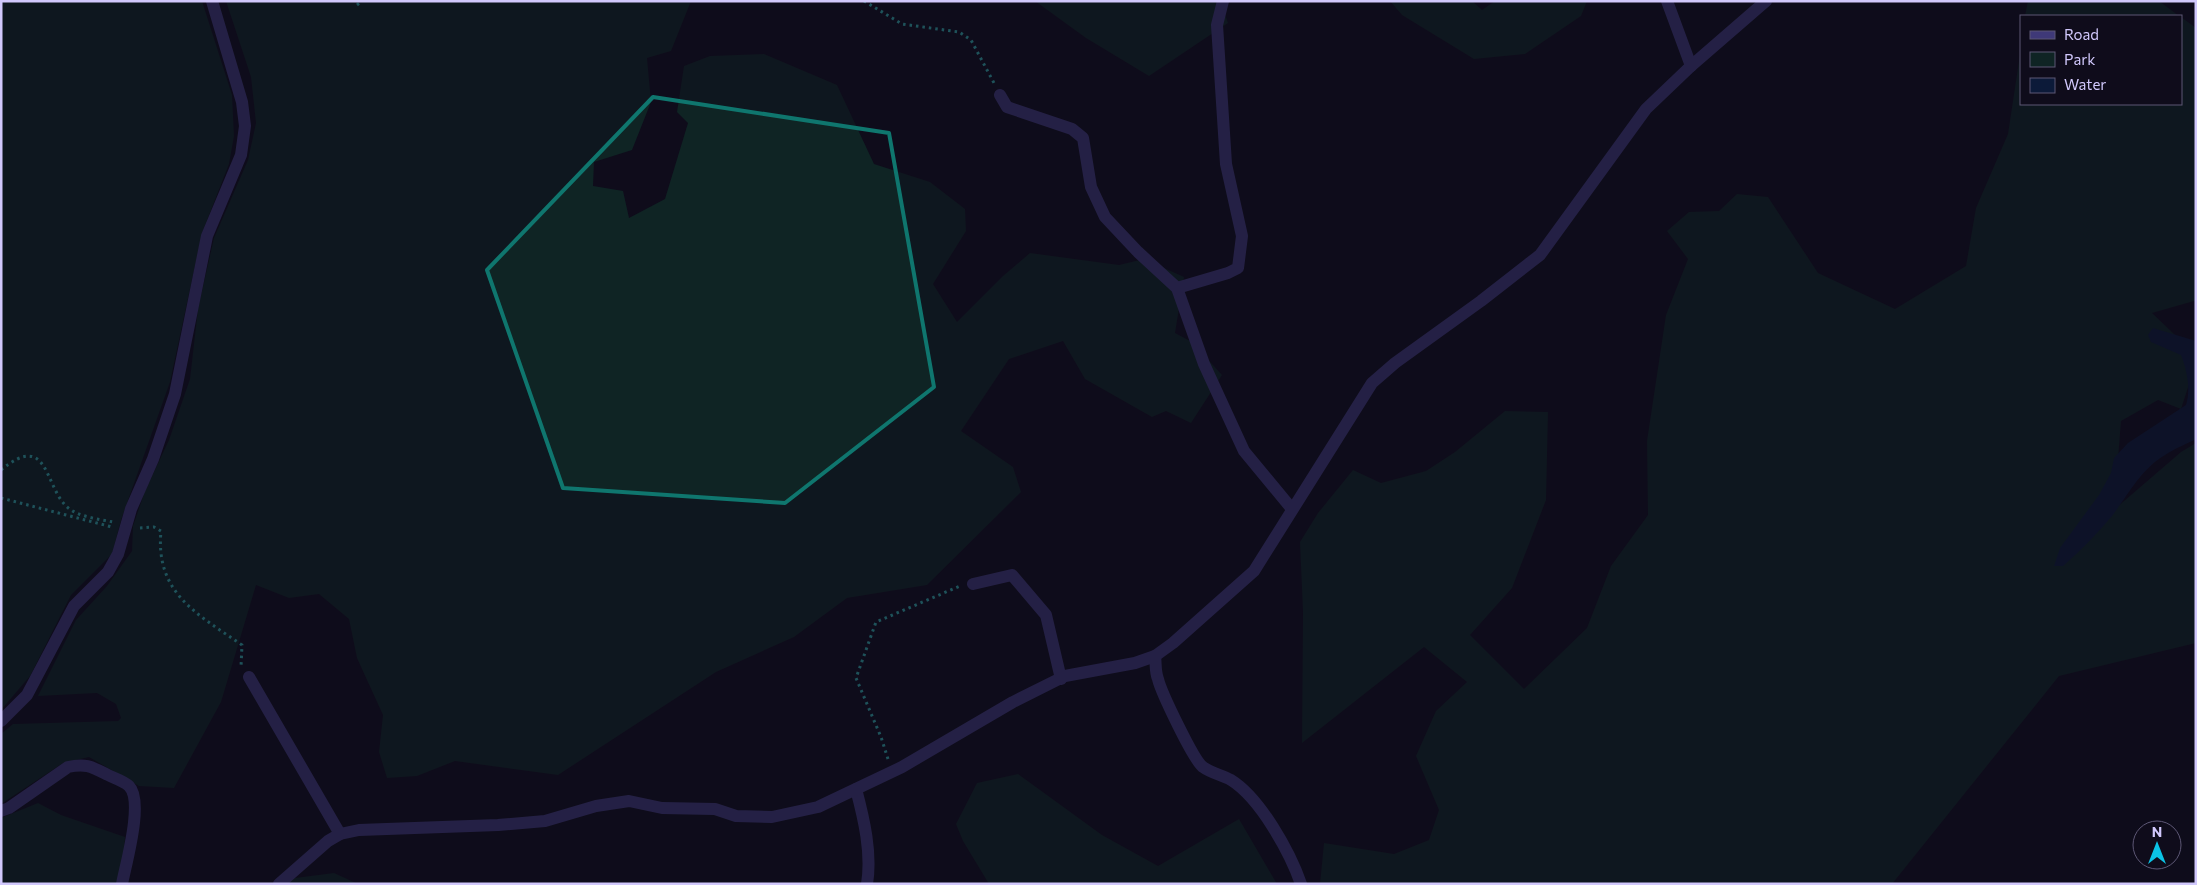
<svg xmlns="http://www.w3.org/2000/svg" width="2197" height="885" font-family="Commissioner,sans-serif">
<style>
.green{fill:#0f2424}
.water{fill:#0c1a39}
.lines{fill:none;stroke-linecap:round;stroke-linejoin:round}
.path{stroke:#32a7a7;stroke-width:3;stroke-dasharray:2.5 4;stroke-linecap:butt}
.street{stroke:#3f3978;stroke-width:12}
.marked{fill:none;stroke:#0f766e;stroke-width:4;stroke-linejoin:round}
</style>
<rect width="100%" height="100%" fill="#0f0c1b"/>
<g class="green">
<path d="M1,1H202L232,95L234,136L229,164L202,233L170,382L121,520L112,554L71,595L30,676L1,710Z"/>
<path d="M226,1H691L671,51L647,58L651,102L632,150L594,162L593,186L623,191L629,218L665,199L688,123L677,112L684,66L710,56L764,54L837,85L874,164L930,182L965,209L966,231L933,284L957,322L1003,276L1030,253L1119,265L1144,259L1184,277L1175,333L1192,342L1222,375L1191,423L1166,411L1152,417L1085,379L1063,341L1009,359L961,431L1013,467L1021,492L927,585L847,598L794,637L716,672L558,775L455,761L417,776L387,778L379,752L383,715L357,658L349,619L319,594L289,598L256,585L221,702L174,788L139,786L89,757L63,763L1,804V734L13,724L118,721L121,718L116,704L97,693L38,696L76,620L107,586L132,551L133,526L145,491L169,440L190,379L198,309L214,238L248,160L256,123L251,77Z"/>
<path d="M1035,1H1220L1228,23L1149,76L1086,38Z"/>
<path d="M1390,1H1472L1482,10L1495,1H1587L1581,16L1525,54L1474,59L1402,15Z"/>
<path d="M2028,1H2159L2179,16H2025Z"/>
<path d="M2181,17L2196,28V302L2194,301L2152,313L2196,355V363L2181,409L2158,400L2121,421L2116,485L2073,545L2181,452L2196,443V643L2059,676L1892,884H1320L1324,843L1394,854L1429,840L1439,810L1416,756L1436,711L1467,682L1424,647L1302,743L1303,612L1300,542L1318,513L1353,470L1381,483L1426,471L1455,452L1505,411L1548,412L1546,500L1512,588L1470,635L1524,689L1587,628L1611,566L1648,515L1647,441L1666,315L1688,259L1667,231L1689,212L1719,211L1737,194L1768,197L1818,273L1895,309L1966,266L1976,208L2008,134L2021,48V104H2181Z"/>
<path d="M1018,774L1102,835L1158,866L1239,819L1277,884H989L963,841L956,824L977,783Z"/>
<path d="M38,803L61,815L125,837L122,879L127,884H1V818Z"/>
<path d="M334,873L358,884H286L295,878Z"/>
</g>
<path class="water" d="M2153,328L2196,341V439C2186,444 2174,449 2165,455C2141,469 2128,495 2112,516C2097,534 2080,551 2063,566H2054L2060,548L2099,495L2111,473L2114,458L2128,443L2186,405C2191,390 2187,370 2181,355L2151,342L2148,335Z"/>
<g class="lines">
<g class="path">
<path d="M864,1L902,24L959,32L971,40L994,83"/>
<path d="M357,5L362,1"/>
<path d="M1,470C48,431 44,484 66,506C77,517 99,519 113,522"/>
<path d="M1,498L112,527"/>
<path d="M140,528L154,527L161,531C155,593 197,614 242,645L241,667"/>
<path d="M888,759L881,737L856,678L876,622L960,586"/>
</g>
<g class="street">
<path d="M1667,1L1691,66"/>
<path d="M1000,95L1007,107L1072,129L1083,138L1091,187L1105,217L1138,252L1177,288L1204,364L1244,451L1292,509"/>
<path d="M1177,288L1228,273L1238,268L1242,236L1226,164L1217,25L1223,1"/>
<path d="M973,584L1012,575L1046,615L1061,679"/>
<path d="M1155,656C1156,663 1155,672 1158,679C1161,692 1194,761 1203,767C1211,773 1222,775 1231,780C1260,798 1290,852 1301,884"/>
<path d="M249,677L340,834"/>
<path d="M1,721L27,695L74,606L108,572L118,554L131,509L153,459L175,394L207,236L241,155L245,126L242,102L212,1"/>
<path d="M856,789C864,819 872,853 867,884"/>
<path d="M1,811L9,808L68,767C86,763 92,767 108,775C114,778 124,781 129,786C144,801 126,863 122,884"/>
<path d="M279,884L328,841L340,834L359,830L498,825L545,821L596,806L629,801L662,808L715,809L736,816L772,817L818,807L902,767L1013,702L1065,676L1135,663L1155,656L1173,643L1254,571L1372,383L1395,363L1481,301L1540,255L1646,109L1691,66L1766,1"/>
</g>
</g>
<path d="M0 0H2197V885H0ZM653,97L889,133L934,387L785,503L563,488L487,270Z" fill="#0f0c1b" fill-opacity=".55" fill-rule="evenodd"/>
<path class="marked" d="M653,97L889,133L934,387L785,503L563,488L487,270Z"/>
<rect width="2197" height="885" fill="none" stroke="#d1c8fc" stroke-width="5"/>
<rect x="2020" y="15" width="162" height="90" fill="#0f0c1b" stroke="#5d5775"/>
<rect x="2030" y="31" width="25" height="8" fill="#3f3978" stroke="#5d5775"/>
<text x="2064" y="40" font-size="15" fill="#d1c8fc">Road</text>
<rect x="2030" y="52" width="25" height="15" fill="#0f2424" stroke="#5d5775"/>
<text x="2064" y="65" font-size="15" fill="#d1c8fc">Park</text>
<rect x="2030" y="78" width="25" height="15" fill="#0c1a39" stroke="#5d5775"/>
<text x="2064" y="90" font-size="15" fill="#d1c8fc">Water</text>
<g transform="translate(2157 845)"><circle r="24" fill="#0f0c1b" stroke="#5d5775"/>
<path d="M0-4L9 19L0 12L-9 19Z" fill="#0bc3e6"/>
<text y="-8" font-size="14" font-weight="bold" text-anchor="middle" fill="#d1c8fc">N</text>
</g>
</svg>
